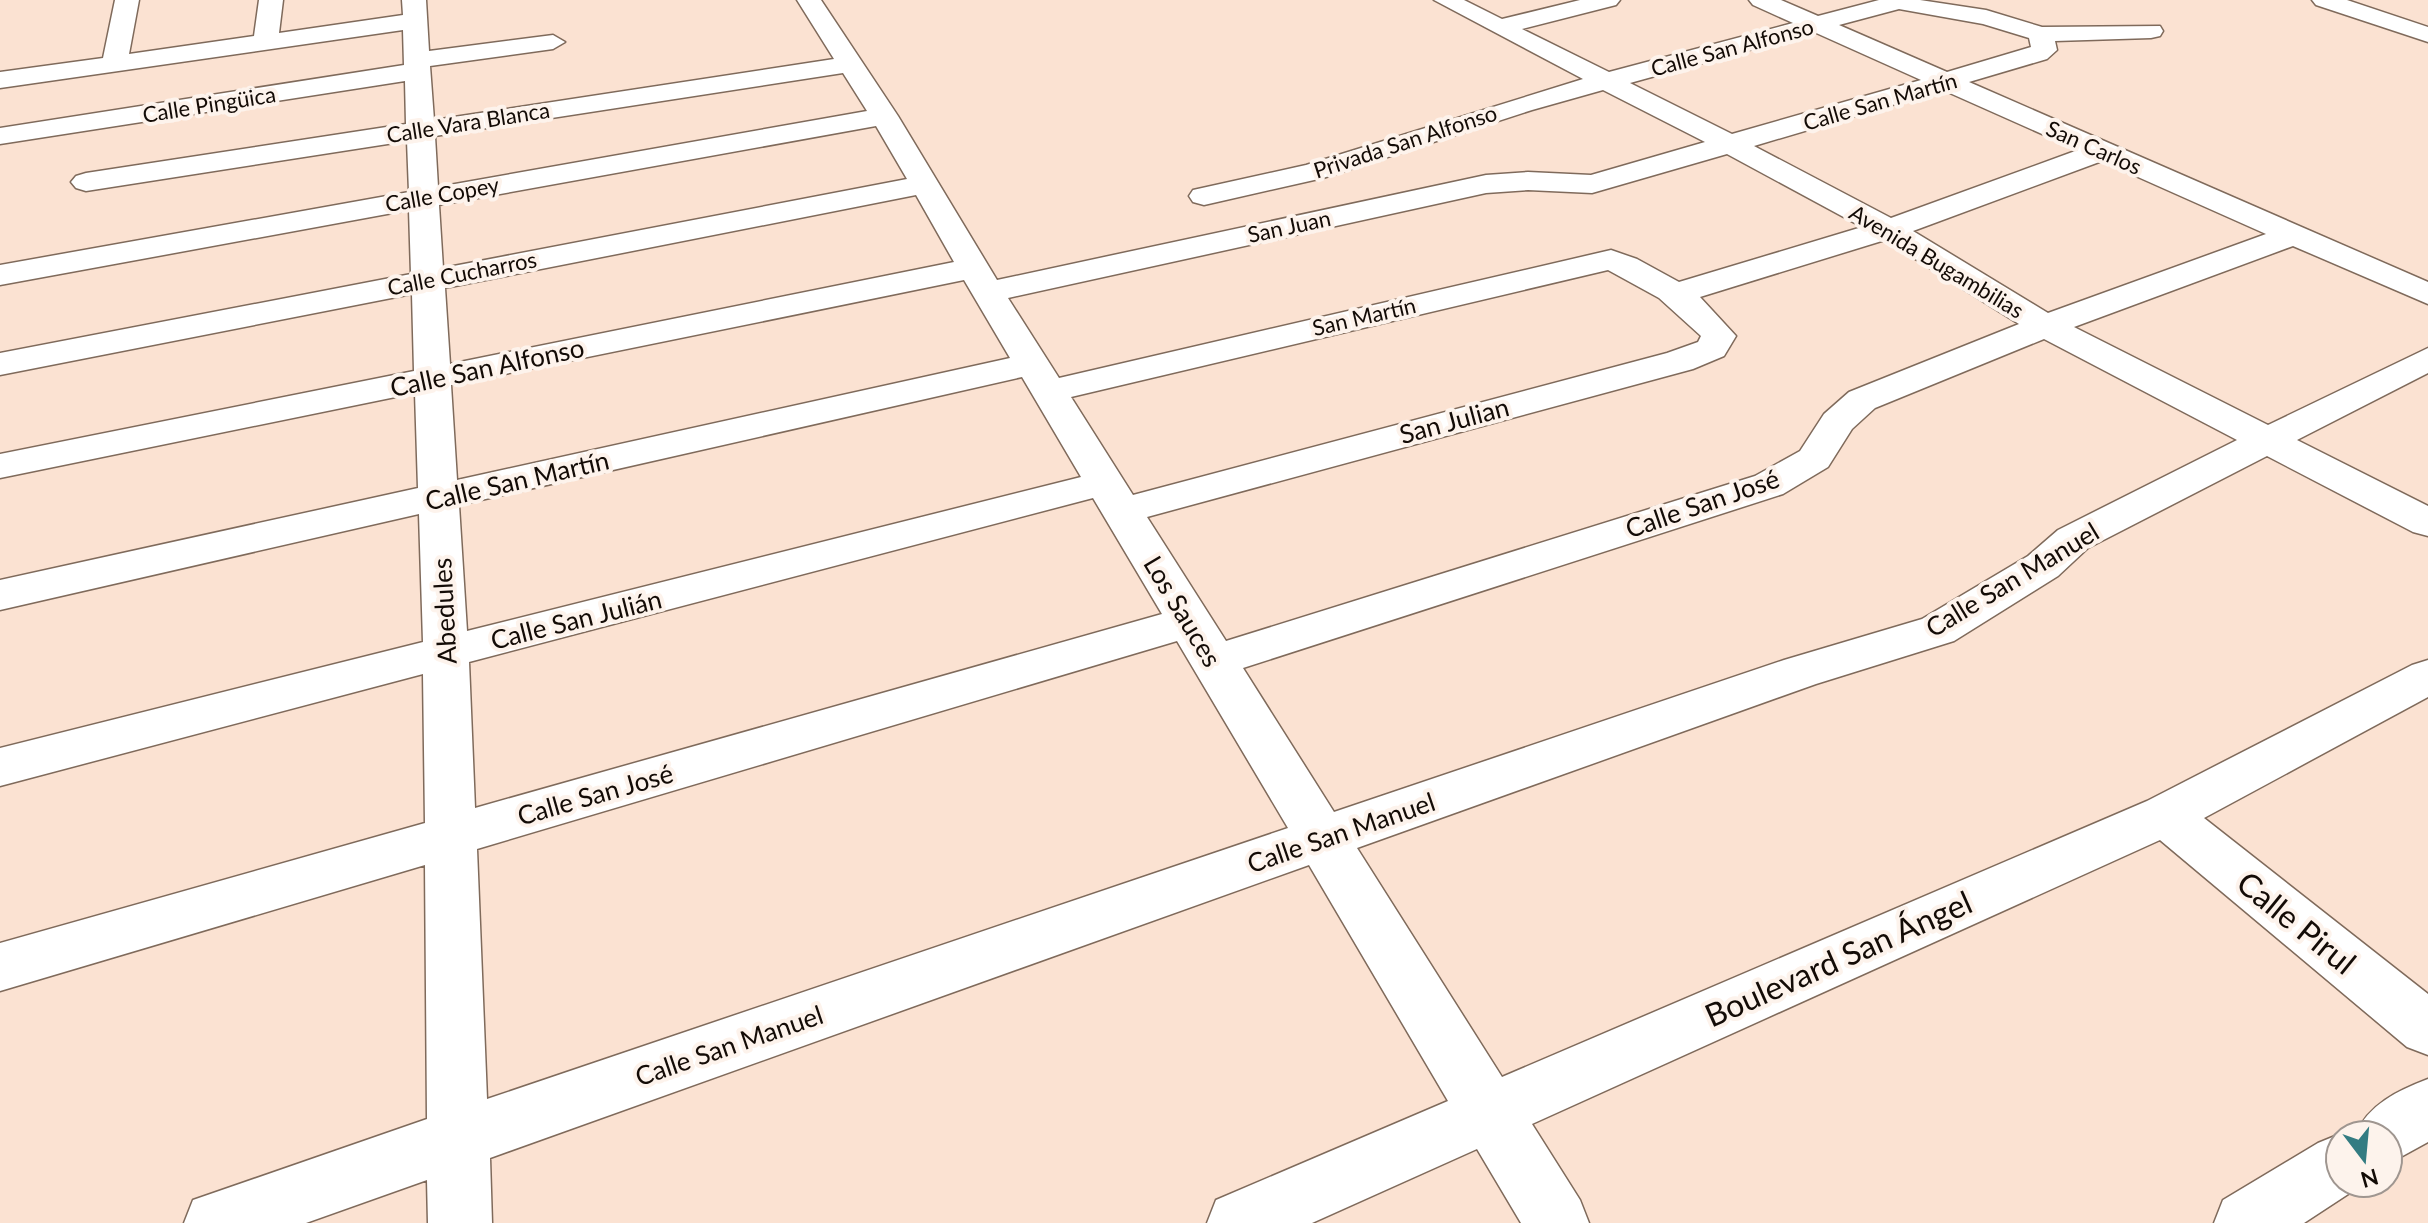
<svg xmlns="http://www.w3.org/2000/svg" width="2428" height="1223" font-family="Lato,sans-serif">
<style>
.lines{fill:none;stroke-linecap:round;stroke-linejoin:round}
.minor-casing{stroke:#7f6a5b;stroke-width:3}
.minor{fill:#fff;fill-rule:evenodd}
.labels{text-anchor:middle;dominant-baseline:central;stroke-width:8;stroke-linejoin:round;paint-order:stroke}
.far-street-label{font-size:22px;fill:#130b06;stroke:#fdf3ec}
.street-label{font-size:26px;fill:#130b06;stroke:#fdf3ec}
.near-street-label{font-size:32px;fill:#130b06;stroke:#fdf3ec}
</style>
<rect width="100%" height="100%" fill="#fbe2d2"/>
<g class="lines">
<g class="minor-casing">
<g id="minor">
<path d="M115,0H139L129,54L254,36L259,0H283L279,33L403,15L402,0H426L429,51L553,35L565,42L553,49L430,66L434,120L834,59L797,0H821L898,116L997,280L1486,175L1528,172L1591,175L1705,142L1603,90L1532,110L1323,178L1204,205L1193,202L1189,196L1193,190L1306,165L1583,79L1434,0H1464L1502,19L1580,0H1620L1616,5L1522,29L1609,72L1793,23L1753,5L1749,0H1781L1818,16L1879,0H1920L1986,10L2042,27L2160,26L2163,31L2160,36L2151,38L2055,41L2057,50L2047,59L1969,82L2428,282V304L2293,246L2074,327L2268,425L2428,348V373L2297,440L2428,506V536L2413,532L2267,456L2088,548L2058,576L1954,641L1816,684L1357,848L1502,1077L2147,801L2412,665L2428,660V697L2204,818L2428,994V1055L2407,1047L2160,840L1532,1124L1580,1200L1589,1223H1521L1477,1149L1312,1223H1207L1216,1200L1448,1101L1309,865L490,1158L492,1223H428L427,1180L306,1223H184L193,1200L427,1119L425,865L0,991V943L425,823L423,674L0,786V748L423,642L419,514L0,610V580L418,488L415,393L0,478V454L414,371L412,294L0,375V353L411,274L409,210L0,285V265L409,192L407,141L86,191L76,188L71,182L76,176L86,173L406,124L405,81L0,144V128L404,65L403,30L0,88V72L103,58ZM1899,9L1983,24L2029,38L2031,47L1947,72L1839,25ZM1814,32L1921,80L1732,134L1630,83ZM843,73L867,111L438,187L435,136ZM1943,90L2078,150L1891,218L1754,146ZM876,126L907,179L443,268L439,205ZM1727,154L1862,227L1679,282L1637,259L1611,250L1059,378L1008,298L1486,193L1528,190L1592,193ZM2102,161L2266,234L2048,313L1913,231ZM916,195L954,262L450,364L445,288ZM1885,240L2019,324L1849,392L1824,414L1800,451L1755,476L1226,641L1147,517L1693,369L1724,356L1736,336L1700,297ZM1608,270L1659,298L1701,336L1698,342L1667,353L1133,495L1071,397ZM964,280L1010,358L457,480L451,385ZM2044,339L2237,440L2058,530L2028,556L1922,619L1784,660L1334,812L1243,668L1783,494L1828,467L1852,429L1875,408ZM1022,377L1081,477L467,631L459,505ZM1093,498L1162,614L475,808L469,662ZM1177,641L1288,828L487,1099L477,849Z"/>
<path d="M2312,0H2347L2428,27V42L2316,5Z"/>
<path d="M2428,1079V1142L2388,1164V1135H2355C2369,1104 2397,1091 2428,1079Z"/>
<path d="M2340,1134L2343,1135H2340V1183L2362,1185L2304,1223H2214L2223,1200L2318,1143Z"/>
</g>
</g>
<use href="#minor" class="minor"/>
</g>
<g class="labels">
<g class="far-street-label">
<text transform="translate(1732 47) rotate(-15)">Calle San Alfonso</text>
<text transform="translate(1880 101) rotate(-16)">Calle San Martín</text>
<text transform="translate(209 104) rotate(-9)">Calle Pingüica</text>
<text transform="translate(468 122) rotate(-9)">Calle Vara Blanca</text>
<text transform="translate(1405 141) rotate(-18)">Privada San Alfonso</text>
<text transform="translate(2094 147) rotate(24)">San Carlos</text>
<text transform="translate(442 194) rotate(-10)">Calle Copey</text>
<text transform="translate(1289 226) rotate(-12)">San Juan</text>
<text transform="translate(1937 261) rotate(31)">Avenida Bugambilias</text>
<text transform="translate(462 273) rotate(-11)">Calle Cucharros</text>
<text transform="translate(1364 316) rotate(-13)">San Martín</text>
</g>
<g class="street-label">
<text transform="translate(487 367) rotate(-12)">Calle San Alfonso</text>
<text transform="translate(1454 420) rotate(-15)">San Julian</text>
<text transform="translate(517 480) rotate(-13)">Calle San Martín</text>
<text transform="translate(1702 503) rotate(-19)">Calle San José</text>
<text transform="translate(2012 579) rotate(-31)">Calle San Manuel</text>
<text transform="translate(444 611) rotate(-93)">Abedules</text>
<text transform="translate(1183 611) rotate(59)">Los Sauces</text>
<text transform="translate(576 619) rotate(-14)">Calle San Julián</text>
<text transform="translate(595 794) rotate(-16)">Calle San José</text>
<text transform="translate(1341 832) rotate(-19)">Calle San Manuel</text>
<text transform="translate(729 1045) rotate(-19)">Calle San Manuel</text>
</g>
<g class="near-street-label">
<text transform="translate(2297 922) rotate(39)">Calle Pirul</text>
<text transform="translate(1838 958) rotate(-24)">Boulevard San Ángel</text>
</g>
</g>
<g transform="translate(2364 1159) rotate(164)"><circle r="38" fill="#fdf3ec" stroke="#9f9690" stroke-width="2"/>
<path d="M0-6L14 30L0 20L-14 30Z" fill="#337c82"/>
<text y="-12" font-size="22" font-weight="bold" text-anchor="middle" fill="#130b06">N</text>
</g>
</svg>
